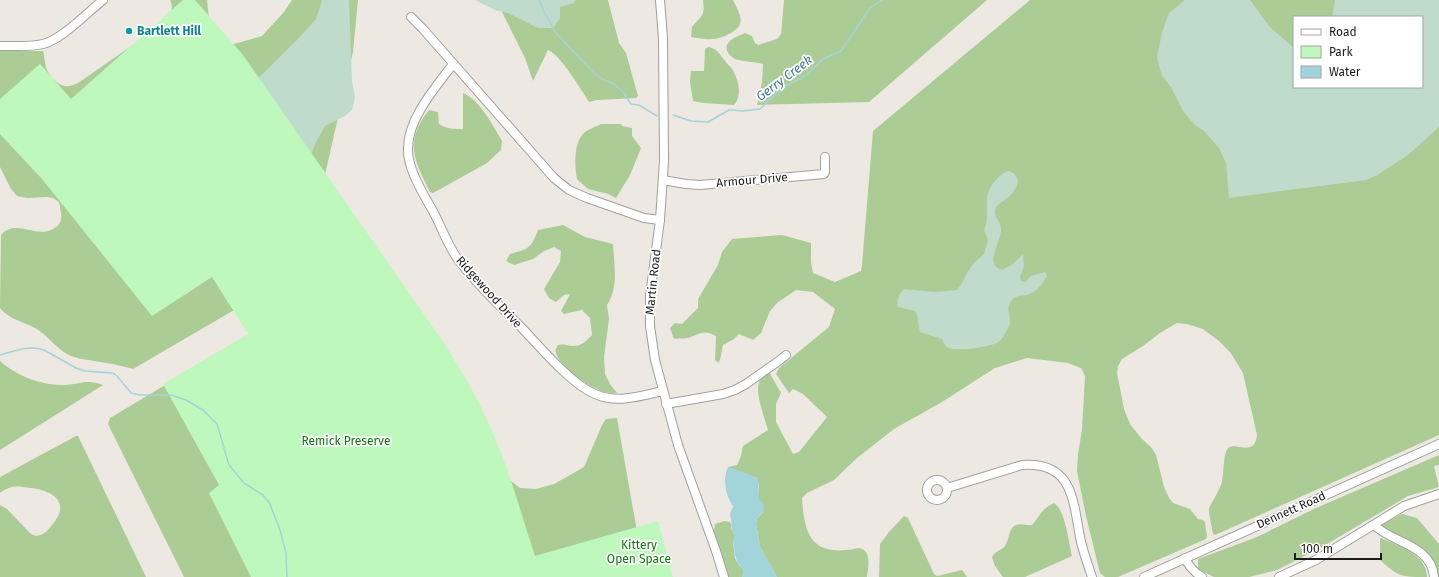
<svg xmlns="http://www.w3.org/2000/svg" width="1439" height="577" font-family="'Fira Sans',sans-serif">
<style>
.forest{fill:#accc96;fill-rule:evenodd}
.wetland{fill:#bedbcb}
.park{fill:#bff8bd}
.water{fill:#a2d4db}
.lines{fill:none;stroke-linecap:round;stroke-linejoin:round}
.stream{stroke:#a2d4db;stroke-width:1.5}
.minor-casing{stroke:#a0a0a0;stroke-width:10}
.minor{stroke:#fff;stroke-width:8}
.culture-dot{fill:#0f9aa8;stroke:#fff;stroke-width:1.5}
.labels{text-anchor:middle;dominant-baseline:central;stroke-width:3.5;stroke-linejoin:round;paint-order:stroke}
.culture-label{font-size:12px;font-weight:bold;fill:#0d838f;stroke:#fff;text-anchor:start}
.street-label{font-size:12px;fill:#1c1c1c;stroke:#fff}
.park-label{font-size:12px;fill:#0f780c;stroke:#fff}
.water-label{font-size:13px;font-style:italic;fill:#44789b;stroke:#fff}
</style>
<rect width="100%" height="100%" fill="#ede8e1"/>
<g class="forest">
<path d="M170,0H207L209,19L229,43L234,44L262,36L284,12L292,0H358L353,52L324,179L354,240L133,369C124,367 115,364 106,363C93,360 76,360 65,353C53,345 45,332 31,326C19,320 9,319 0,308L1,235C16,218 36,239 53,229C65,223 61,213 59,202L53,198L47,197L27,198L17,196L11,189L0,167V51H43C45,56 44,61 46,67C48,75 59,88 69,86C72,86 75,84 78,83L166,22C171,14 174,9 170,0Z"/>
<path d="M496,0H608L619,43L626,53L638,96L636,98L597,100L589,102C582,91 559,53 548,50L533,81L525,58Z"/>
<path d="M703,0H733C736,7 743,17 740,24C739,28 734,31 731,33C716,41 708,40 691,37L692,27C702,15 705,17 703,0Z"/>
<path d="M784,0H987L869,102L757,105L762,82L763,64C755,62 747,62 739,60C731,59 722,49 729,42C732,38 741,35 745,33L752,36L755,43L758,45L777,39L781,34Z"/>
<path d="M1030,0H1439V435L1215,535L1213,534C1212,527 1209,517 1209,509C1210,505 1220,490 1222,482C1224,473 1223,454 1228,448C1235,441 1255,458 1257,435L1243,373L1230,352L1219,341L1203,329L1187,324L1177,323L1160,333L1143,346L1122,359L1118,366L1117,373L1124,409L1130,424L1142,439L1151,447L1156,455L1164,487L1169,498L1173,503L1190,509L1198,519L1203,520L1205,522L1207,536L1206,539L1118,577H1105L1100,573L1086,516L1077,471L1078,454L1082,430L1085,376L1081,368L1068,363L1027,358L995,368L942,402L894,429L857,458L834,480L807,493L802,498C804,529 809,554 846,550C852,550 859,546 864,550C871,556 868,569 867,577H777L760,547L756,523L757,518L763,512L758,496L759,485L756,478L728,467L737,465L741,456L743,446L768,430C765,419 755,393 759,383C760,378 765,375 769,372L781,393L776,404V422L793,454L799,452L827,417L803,394L793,389L789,393L776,374L779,368L829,327L835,309L813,292L796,290L777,303L770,311L761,333L753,340L739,334L734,339L723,345L720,360L718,363L715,360L716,336C704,329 700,334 688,338C683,339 678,338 674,339L670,328L675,323L682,324L698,308V299L718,265L722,252L732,239L782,235L811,243V262L813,273L835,282L861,271L862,265L873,131ZM1294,17H1422V87H1294Z"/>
<path d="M709,47C718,49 720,55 725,61C727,64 730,66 732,69C738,78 743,96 734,105L703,103L693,101L690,82L691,71H704L705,50L706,48Z"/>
<path d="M463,93C480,100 493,126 502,141L501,150L487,163L433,193L430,192C414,159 404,142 429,110L438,112L439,124C446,129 454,129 463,129Z"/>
<path d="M601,124H621L622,126L632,128V136L641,148L630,175L616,198L608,194L588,189L577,179C575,167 573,143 584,133C588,129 596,127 601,124Z"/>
<path d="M563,225L585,237L613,244C614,264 619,288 607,305L609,319L604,357L605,374L610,384L617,393C613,393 608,393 604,392C591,388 560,367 556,353C555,350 556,348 558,345C564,344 566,345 571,346C581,347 586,341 592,335L590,318L582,310L564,314L561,311L570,294L564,295L556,302L549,298L544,289L560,262L561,251L554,247L544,251L533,259L514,265L506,261L510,254C529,249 531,248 538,230Z"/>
<path d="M369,263L507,478L520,488L536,489L554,484L570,475L584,467L602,425L606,419L617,418L645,577H184L108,424L110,418Z"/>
<path d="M0,361C17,376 42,386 66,385C81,384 87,379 103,385L0,450Z"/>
<path d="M76,436H78L146,577H0V505L7,509L29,532C32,535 36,537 40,535C45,534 49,529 52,525C72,502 52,490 30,488C16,486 11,485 0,493V477Z"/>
<path d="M1439,455V465L1434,466L1439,487L1408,496L1322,547L1277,570L1249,577H1214L1198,569V559L1257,537L1316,508Z"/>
<path d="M1054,503C1065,509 1069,543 1072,556L1025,577H1003L995,566L992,557C995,551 1000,551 1004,547C1010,541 1008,528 1016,525C1021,523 1027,526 1032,525C1041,515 1041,509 1054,503Z"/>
<path d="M1402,514L1417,518L1439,544V577H1438C1435,548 1403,539 1380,527L1381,525Z"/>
<path d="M904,516L908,518L934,574L937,576L962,570L967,577H879L880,544L889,532Z"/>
<path d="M724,521L730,522L732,525L731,528L735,536L733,543L735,558L738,564L744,570L742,577H728L714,532L715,524Z"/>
<path d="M1381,538C1398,546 1427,554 1427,577C1401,577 1399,577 1380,560V539Z"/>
</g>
<g class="wetland">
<path d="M322,0H349L352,81L355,97L352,110L345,116L325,126L315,144L309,161L225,111L297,40L316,19Z"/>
<path d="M475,0H575L574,3L560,7V18L553,28H538L508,13L495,10Z"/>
<path d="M1185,0H1250L1269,26L1294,48V87H1422V17H1332L1335,0H1439V127L1408,155L1379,174L1366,180L1229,198L1226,163L1219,148L1204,131L1194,124L1183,111L1171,87L1162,76L1157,58L1162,32L1169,13Z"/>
<path d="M1009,171C1015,173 1017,176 1018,183C1016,187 1014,192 1010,196C1006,200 998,203 996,208C992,216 1001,221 1001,229C1002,241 983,264 1002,270L1013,264L1023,254L1024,266L1020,277L1021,281L1025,282L1031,276L1045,272L1047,276C1043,283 1038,290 1030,294C1024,297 1018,294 1013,299C1005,306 1010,313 1010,322C1010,325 1008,327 1007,330C1005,333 1003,338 1000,341C994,346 969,350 961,349C950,349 946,350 942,339L920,332C918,325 919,317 915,311L898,307C896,300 899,294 904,289L935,292L957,290L962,283L967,273L973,264L984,254L988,240L984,230C989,219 986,210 987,199C987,189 999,173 1009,171Z"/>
</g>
<path class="park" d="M183,0H195L243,55L444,343C462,372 479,399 492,431C510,471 521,514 535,556L658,521L673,577H251L209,493L219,485L163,384L248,334L212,277L152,316L42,179L0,134V99L40,64L71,99Z"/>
<path class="water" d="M728,467L751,475L758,480C760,492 755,496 764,505V510L757,518L756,523L759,542L762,551L766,557L777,577H742L744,570L738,564L735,555L733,541L735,536L732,530V525L730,514L733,506C726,496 722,479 728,467Z"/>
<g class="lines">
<g class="stream">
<path d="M539,0L544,12L556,33L594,73L602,79L614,84L623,92L631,104L639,105L657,116"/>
<path d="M673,115L691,121L708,122L729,110H732L743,111L760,109L782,88L805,76L823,59L841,51L870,8L882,0"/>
<path d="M0,355C15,351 28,345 44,350L76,368L85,371L113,373L117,376L131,393L140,395H171L186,400L203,410L217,424L229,465L244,483L263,495L270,504L280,530L286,553L287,577"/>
</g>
<g class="minor-casing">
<g id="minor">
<path d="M660,0L663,39L664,160L660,220L650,296V326L655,360L678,445L716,551L724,577"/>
<path d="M411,17L423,29L554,178L569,190L587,198L644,218L660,220"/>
<path d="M0,46C14,46 30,47 43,44C61,40 88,12 103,0"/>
<path d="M453,64C436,87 408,118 408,148C407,170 425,196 435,215C442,229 448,245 457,258C474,282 500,306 521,327C540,347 571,384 595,394C617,404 641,396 663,391"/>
<path d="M663,180L686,184L700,185L824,174L825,172V157"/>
<path d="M666,404L723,394L735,390L746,384L780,360L786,355"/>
<circle cx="937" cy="490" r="10"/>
<path d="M947,488L1022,465C1075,461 1073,504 1081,542C1084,554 1088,565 1092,577"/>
<path d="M1374,525C1392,543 1432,545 1434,577"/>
<path d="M1185,558C1189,567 1194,572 1202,577"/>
<path d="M1144,577L1439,444"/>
<path d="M1279,577L1316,560L1404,506L1439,494"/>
</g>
</g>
<use href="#minor" class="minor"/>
</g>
<circle class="culture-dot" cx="129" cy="31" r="4"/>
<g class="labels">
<g class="culture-label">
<text x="137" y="31">Bartlett Hill</text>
</g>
<g class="street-label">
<text transform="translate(752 180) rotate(-5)">Armour Drive</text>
<text transform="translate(653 282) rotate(-84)">Martin Road</text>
<text transform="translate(489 292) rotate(48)">Ridgewood Drive</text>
<text transform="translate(1291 510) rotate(-24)">Dennett Road</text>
</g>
<g class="park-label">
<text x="346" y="441">Remick Preserve</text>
<text x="639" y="545">Kittery<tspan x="639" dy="14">Open Space</tspan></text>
</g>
<g class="water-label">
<text transform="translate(784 78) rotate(-37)">Gerry Creek</text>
</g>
</g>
<rect x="1293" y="16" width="130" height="72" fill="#ffffff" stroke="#a4a4a4"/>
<rect x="1301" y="29" width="20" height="6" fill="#ffffff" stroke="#a4a4a4"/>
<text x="1329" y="36" font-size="12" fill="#1c1c1c">Road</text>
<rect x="1301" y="46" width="20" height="12" fill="#bff8bd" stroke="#a4a4a4"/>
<text x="1329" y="56" font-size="12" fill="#1c1c1c">Park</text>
<rect x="1301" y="66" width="20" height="12" fill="#a2d4db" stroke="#a4a4a4"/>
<text x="1329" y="76" font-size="12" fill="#1c1c1c">Water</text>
<path d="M1295 553v6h86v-6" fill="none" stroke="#1c1c1c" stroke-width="2"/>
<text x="1301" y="553" font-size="12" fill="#1c1c1c" stroke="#ffffff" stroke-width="3" paint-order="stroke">100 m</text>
</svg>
